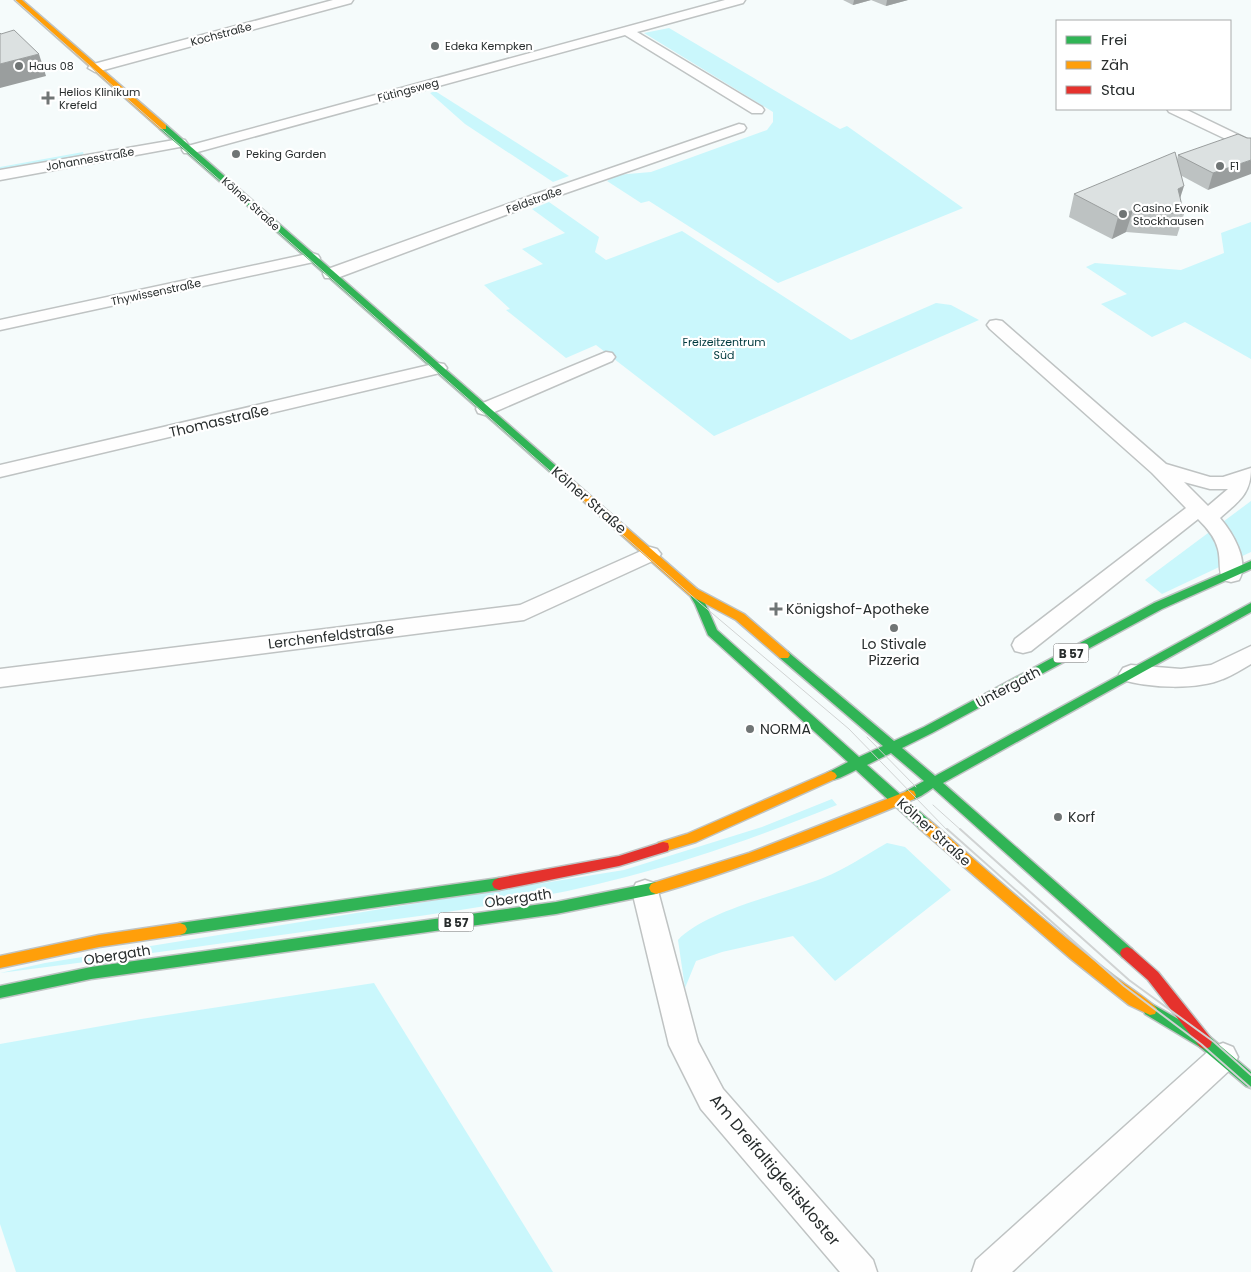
<svg xmlns="http://www.w3.org/2000/svg" width="1251" height="1272" font-family="Poppins,sans-serif">
<style>
.green{fill:#caf7fc}
.lines{fill:none;stroke-linecap:round;stroke-linejoin:round}
.street-casing{stroke:#bfc3c3;stroke-width:3}
.fast-casing{stroke:#bfc3c3;stroke-width:3}
.slow-casing{stroke:#bfc3c3;stroke-width:3}
.jam-casing{stroke:#bfc3c3;stroke-width:3}
.street{fill:#fefefe;fill-rule:evenodd}
.fast{fill:#30b455;fill-rule:evenodd}
.slow{fill:#ff9f0a;fill-rule:evenodd}
.jam{fill:#e5322d;fill-rule:evenodd}
.tram-far1{stroke:#d0d3d3;stroke-width:1}
.tram{stroke:#d0d3d3;stroke-width:2}
.wall{fill:#bdc2c2}
.shaded-wall{fill:#9a9e9e}
.building{fill:#dce1e1;stroke:#9a9e9e}
.poi-dot{fill:#707575;stroke:#fff;stroke-width:2}
.labels{text-anchor:middle;dominant-baseline:central;stroke-width:4.5;stroke-linejoin:round;paint-order:stroke}
.far-street-label{font-size:11px;fill:#282d2d;stroke:#fff}
.far-poi-label{font-size:11px;fill:#282d2d;stroke:#fff;text-anchor:start}
.far-park-label{font-size:11px;fill:#003a3f;stroke:#fff}
.shield{fill:#fff;stroke:#686c6c;stroke-width:1}
.shield-label{font-size:12px;font-weight:bold;fill:#282d2d}
.street-label{font-size:14px;fill:#282d2d;stroke:#fff}
.poi-label{font-size:14px;fill:#282d2d;stroke:#fff;text-anchor:start}
.near-street-label{font-size:16px;fill:#282d2d;stroke:#fff}
</style>
<rect width="100%" height="100%" fill="#f5fbfb"/>
<g class="green">
<path d="M669,28L840,129L847,126L963,208L778,283L649,201L641,203L607,181L616,175L651,172L767,130L773,122V112L644,33Z"/>
<path d="M435,91L569,176L553,182L465,124L430,93Z"/>
<path d="M83,152L84,155L0,171V167Z"/>
<path d="M549,202L599,237L595,252L606,260L682,231L851,340L936,303L951,305L979,320L714,436L596,345L566,358L506,310L510,309L484,285L543,264L522,249L565,233L532,209Z"/>
<path d="M1251,222V359L1185,322L1152,337L1101,304L1127,294L1086,267L1095,263L1181,270L1224,253L1221,233Z"/>
<path d="M1251,501V552L1162,594L1145,580Z"/>
<path d="M832,799L837,805C768,833 698,858 626,877C532,902 433,914 337,927C225,943 113,959 0,973L45,963L624,870L762,827Z"/>
<path d="M887,843L905,847L951,890L835,981L793,936L722,952L696,961L685,988L678,940C705,911 783,894 823,878C845,869 866,855 887,843Z"/>
<path d="M374,983L553,1272H16L0,1224V1044L141,1019Z"/>
</g>
<g class="lines">
<g class="street-casing">
<g id="street">
<path d="M333,0H353L351,3L100,71L95,72L88,68L90,65Z"/>
<path d="M725,0H745L743,3L637,32L762,107L764,110L762,113H752L625,35L194,153H184L182,150L184,147Z"/>
<path d="M1167,109H1185L1251,141V151L1169,112Z"/>
<path d="M739,124L744,125L746,128L744,131L543,201L337,278H325L323,274L325,270L533,195Z"/>
<path d="M180,139L185,140L187,143L185,146L0,180V170Z"/>
<path d="M312,253L318,255L320,258L318,261L0,330V320Z"/>
<path d="M996,320L1002,321L1166,464L1210,477H1223L1251,468C1251,494 1239,501 1220,518C1232,532 1250,561 1239,580L1231,582L1223,580C1218,571 1221,560 1218,549C1215,537 1207,528 1198,519L1031,651L1023,653L1015,651L1012,645L1015,639L1186,508L1152,473L990,329L987,325L990,321ZM1184,482L1210,489H1228L1208,506Z"/>
<path d="M606,352L612,353L615,357L612,361L492,413L485,415L478,413L476,409L478,405Z"/>
<path d="M438,363L444,364L447,368L444,372L0,477V465Z"/>
<path d="M650,547L657,549L661,554L657,559L524,620L0,687V669L520,605Z"/>
<path d="M1251,646V664C1242,669 1233,675 1223,679C1198,690 1149,688 1123,680L1119,674L1123,668L1131,665L1181,669L1211,665Z"/>
<path d="M645,880L654,883L658,891L698,1042L723,1089L873,1260L877,1272H840L701,1109L669,1045L632,891L636,883Z"/>
<path d="M1223,1043L1233,1047L1238,1057L1233,1067L1012,1272H972L976,1260L1213,1047Z"/>
</g>
</g>
<g class="fast-casing">
<g id="fast">
<path d="M160,125H166L572,480L573,482L572,484H564L160,129Z"/>
<path d="M1251,561V569L1162,609L932,733L902,748L935,776L1251,603V612L943,783L1132,949L1134,953L1132,957L1127,959L1122,957L933,788C925,793 915,802 906,799L904,795L906,791L924,781L891,753L867,765L929,820L930,824L929,828L924,829L919,828L856,770C847,774 836,782 827,779L825,776L827,773L848,762L708,635L695,604L688,592L689,589H697L705,603L717,630L859,757L883,746L780,658L778,655L780,652H788L894,741L924,727L1154,603Z"/>
<path d="M499,878L504,880L506,884L504,888L499,890L180,935L175,933L173,929L175,925L180,923Z"/>
<path d="M656,882L661,884L663,888L661,892L656,894L556,914L91,979L0,998V986L91,967L556,902Z"/>
<path d="M1150,1003L1210,1037L1251,1072V1088L1246,1086L1200,1047L1145,1014L1143,1009L1145,1004Z"/>
</g>
</g>
<g class="slow-casing">
<g id="slow">
<path d="M15,0H22L166,125V129H160Z"/>
<path d="M568,479L572,480L697,589L744,614L788,652L790,655L788,658H780L736,620L689,595L564,484L563,482Z"/>
<path d="M831,771L835,773L837,776L835,779L696,842L663,852L658,851L657,847L658,843L687,834Z"/>
<path d="M910,790L914,791L916,795L914,799C830,834 745,868 656,894L651,892L649,888L651,884L656,882L749,853Z"/>
<path d="M924,819L929,820C990,873 1051,928 1115,977C1123,983 1155,1004 1157,1009L1155,1014L1150,1015L1129,1005L1071,959L919,828L918,824L919,820Z"/>
<path d="M180,923L185,925L187,929L185,933L180,935L99,947L0,968V956L99,935Z"/>
</g>
</g>
<g class="jam-casing">
<g id="jam">
<path d="M663,842L668,843L669,847L668,851L619,866L499,890L494,888L492,884L494,880L499,878L619,856Z"/>
<path d="M1127,947L1132,949L1158,972L1210,1037L1212,1042L1210,1047L1205,1049L1200,1047L1148,980L1122,957L1120,953L1122,949Z"/>
</g>
</g>
<use href="#street" class="street"/>
<use href="#fast" class="fast"/>
<use href="#slow" class="slow"/>
<use href="#jam" class="jam"/>
<g class="tram-far1">
<path d="M15,0L700,603L849,729L948,831"/>
<path d="M867,737L916,787"/>
<path d="M933,805L962,831"/>
</g>
<g class="tram">
<path d="M947,829L1124,986L1201,1044L1251,1088"/>
<path d="M960,829L1129,980L1214,1042L1251,1075"/>
</g>
</g>
<g class="wall">
<path d="M843,0H908L886,6L871,0L853,5Z"/>
<path d="M1247,138L1208,190L1182,176L1180,199L1184,214L1177,236L1126,232L1112,239L1069,217L1074,194L1177,160L1178,155Z"/>
</g>
<g class="shaded-wall">
<path d="M854,0H871L853,5Z"/>
<path d="M887,0H908L886,6Z"/>
<path d="M39,54L46,76L0,88V64Z"/>
<path d="M1251,160V174L1208,190L1213,173Z"/>
<path d="M1184,186L1177,208L1178,189Z"/>
<path d="M1133,210L1126,232L1112,239L1118,217Z"/>
</g>
<g class="building">
<path d="M14,30L39,54L0,64V33L1,34Z"/>
<path d="M1238,134L1247,138H1251V160L1213,173L1178,155Z"/>
<path d="M1175,152L1184,186L1178,189L1184,214L1133,210L1118,217L1074,194Z"/>
</g>
<g class="poi-dot">
<circle cx="435" cy="46" r="5"/>
<circle cx="19" cy="66" r="5"/>
<path d="M45.5 90.5h5v5h5v5h-5v5h-5v-5h-5v-5h5z"/>
<circle cx="236" cy="154" r="5"/>
<circle cx="1220" cy="166" r="5"/>
<circle cx="1123" cy="214" r="5"/>
<path d="M773.5 601.5h5v5h5v5h-5v5h-5v-5h-5v-5h5z"/>
<circle cx="894" cy="628" r="5"/>
<circle cx="750" cy="729" r="5"/>
<circle cx="1058" cy="817" r="5"/>
</g>
<g class="labels">
<g class="far-street-label">
<text transform="translate(221 34) rotate(-15)">Kochstraße</text>
<text transform="translate(408 90) rotate(-15)">Fütingsweg</text>
<text transform="translate(90 159) rotate(-10)">Johannesstraße</text>
<text transform="translate(534 200) rotate(-20)">Feldstraße</text>
<text transform="translate(251 204) rotate(42)">Kölner Straße</text>
<text transform="translate(156 292) rotate(-12)">Thywissenstraße</text>
</g>
<g class="far-poi-label">
<text x="445" y="46">Edeka Kempken</text>
<text x="29" y="66">Haus 08</text>
<text x="59" y="92">Helios Klinikum<tspan x="59" dy="13">Krefeld</tspan></text>
<text x="246" y="154">Peking Garden</text>
<text x="1230" y="166">F1</text>
<text x="1133" y="208">Casino Evonik<tspan x="1133" dy="13">Stockhausen</tspan></text>
</g>
<g class="far-park-label">
<text x="724" y="342">Freizeitzentrum<tspan x="724" dy="13">Süd</tspan></text>
</g>
<g class="shield">
<rect x="1053.5" y="643.5" width="35" height="19" rx="4"/>
<rect x="438.5" y="912.5" width="35" height="19" rx="4"/>
</g>
<g class="shield-label">
<text x="1071" y="653">B 57</text>
<text x="456" y="922">B 57</text>
</g>
<g class="street-label">
<text transform="translate(219 421) rotate(-13)">Thomasstraße</text>
<text transform="translate(589 500) rotate(41)">Kölner Straße</text>
<text transform="translate(331 636) rotate(-7)">Lerchenfeldstraße</text>
<text transform="translate(1008 687) rotate(-28)">Untergath</text>
<text transform="translate(934 832) rotate(42)">Kölner Straße</text>
<text transform="translate(518 898) rotate(-8)">Obergath</text>
<text transform="translate(117 955) rotate(-9)">Obergath</text>
</g>
<g class="poi-label">
<text x="786" y="609">Königshof-Apotheke</text>
<text x="894" y="644" text-anchor="middle">Lo Stivale<tspan x="894" dy="16">Pizzeria</tspan></text>
<text x="760" y="729">NORMA</text>
<text x="1068" y="817">Korf</text>
</g>
<g class="near-street-label">
<text transform="translate(775 1170) rotate(50)">Am Dreifaltigkeitskloster</text>
</g>
</g>
<rect x="1056" y="20" width="175" height="90" fill="#ffffff" stroke="#a9abab"/>
<rect x="1066" y="36" width="25" height="8" fill="#30b455" stroke="#a9abab"/>
<text x="1101" y="45" font-size="15" fill="#282d2d">Frei</text>
<rect x="1066" y="61" width="25" height="8" fill="#ff9f0a" stroke="#a9abab"/>
<text x="1101" y="70" font-size="15" fill="#282d2d">Zäh</text>
<rect x="1066" y="86" width="25" height="8" fill="#e5322d" stroke="#a9abab"/>
<text x="1101" y="95" font-size="15" fill="#282d2d">Stau</text>
</svg>
